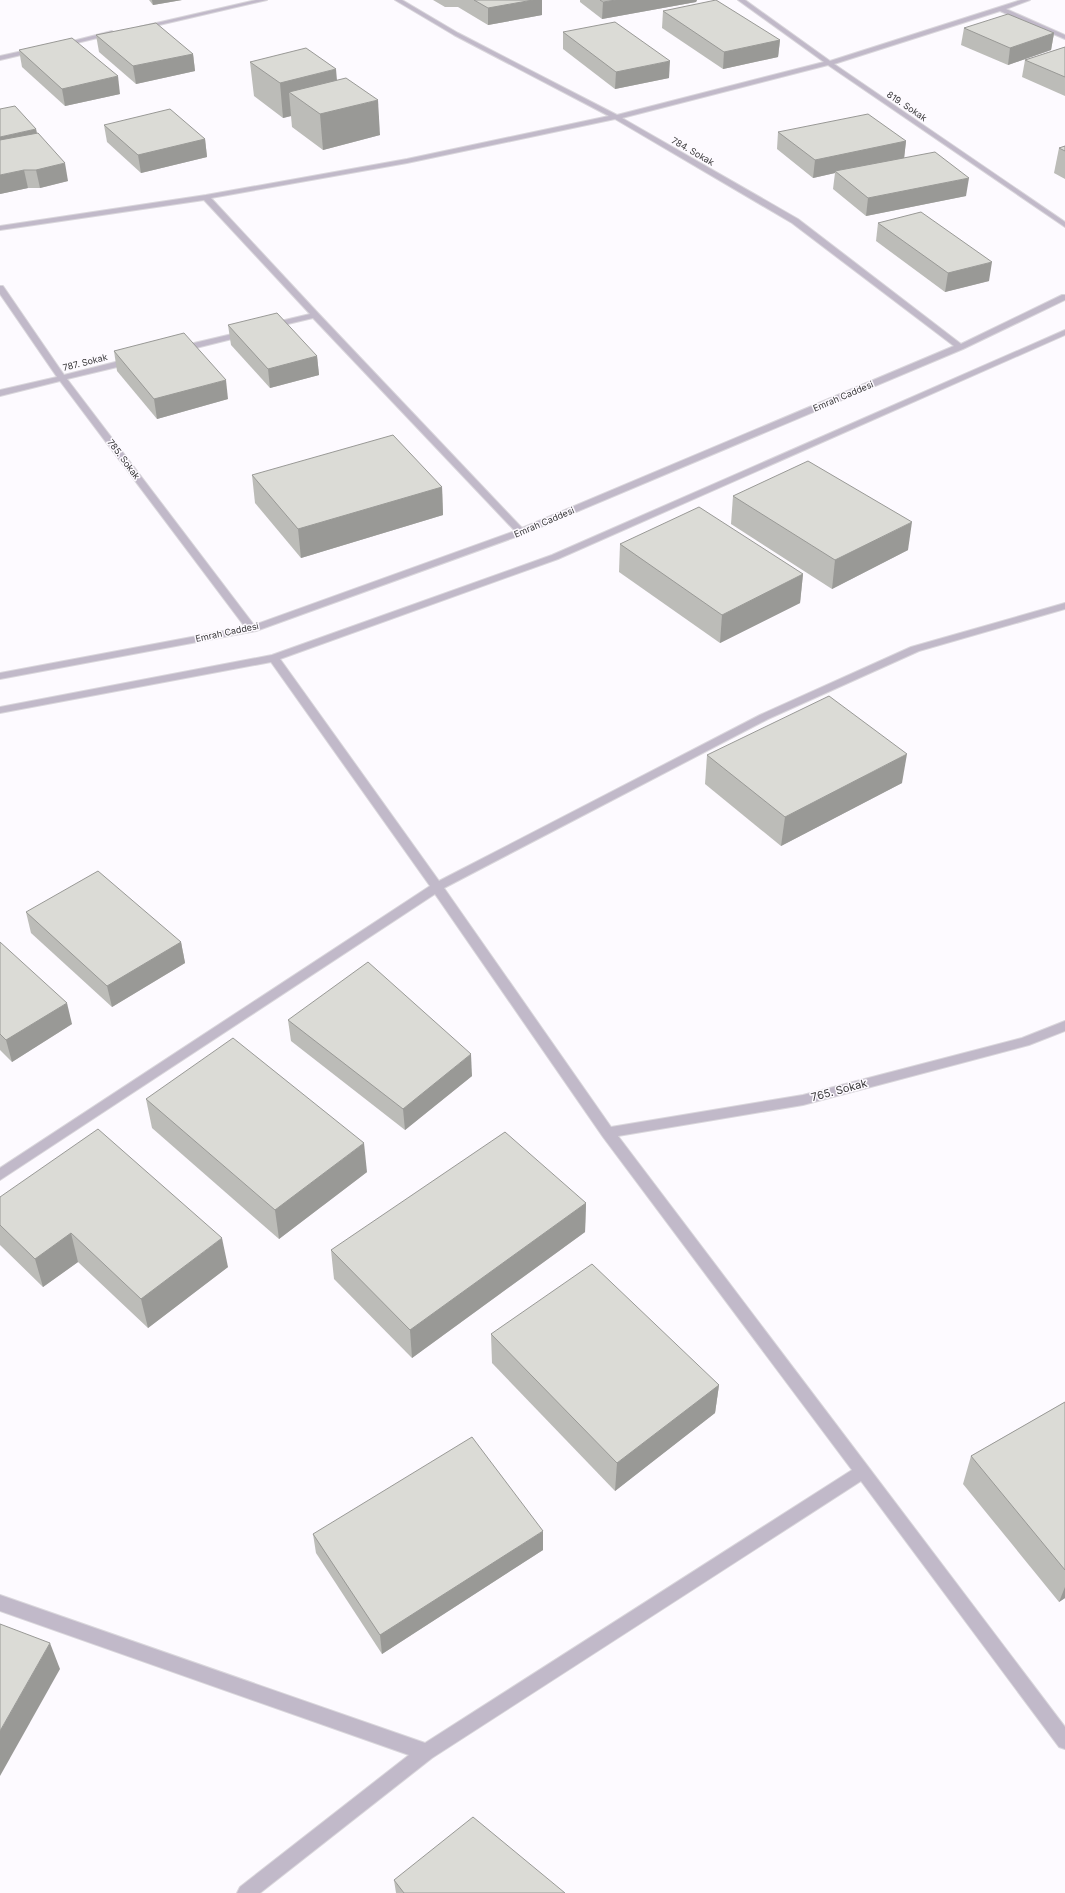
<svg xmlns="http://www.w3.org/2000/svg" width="1065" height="1893" font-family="Inter,sans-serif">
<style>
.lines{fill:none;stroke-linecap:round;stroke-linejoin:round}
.minor-casing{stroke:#dad7dc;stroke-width:2}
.minor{fill:#c1b9c9;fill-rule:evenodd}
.wall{fill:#bcbcb8}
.shaded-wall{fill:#999996}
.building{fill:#dbdbd6;stroke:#999996}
.labels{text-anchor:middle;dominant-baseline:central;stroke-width:3;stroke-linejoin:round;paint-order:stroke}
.far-street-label{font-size:9px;fill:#39383a;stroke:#fdfaff}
.street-label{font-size:11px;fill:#39383a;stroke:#fdfaff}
</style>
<rect width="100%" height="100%" fill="#fdfaff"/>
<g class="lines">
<g class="minor-casing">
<g id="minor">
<path d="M256,0H267L142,29L139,27Z"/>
<path d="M395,0H402L458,33L617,115L824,62L738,0H745L830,61L1021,0H1030L1006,9L1065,35V39L1000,11L834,64L1065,222V227L828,65L622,118L798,219L961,344L1062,295H1065V300L963,349L524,534L256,631L0,679V673L245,627L60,381L0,396V390L57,377L0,294V286H3L64,375L131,358L134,359V363L67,379L254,625L515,531L313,318L271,328H268V324L310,314L204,200L0,230V226L206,195L407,159L609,116L454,35ZM615,119L792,223L954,346L522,528L318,313L211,198L407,163Z"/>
<path d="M112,31L115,33L114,34L60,47L57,45Z"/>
<path d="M36,48L38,49V51L0,60V56Z"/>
<path d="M1065,330V335L558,559L280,659L439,881L760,715L911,647L1065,603V609L919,651L768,719L444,888L611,1127L803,1095L1022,1038L1065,1021V1031L1029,1045L803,1105L618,1136L1065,1727V1749L1059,1747L861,1481L432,1758L260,1893H237L240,1887L409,1755L0,1611V1595L425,1743L852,1470L603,1137L435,894L0,1180V1168L430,886L271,662L0,713V707L272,655L552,555Z"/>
<path d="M245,331H248V335L180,352L176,349L177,347Z"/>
</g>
</g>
<use href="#minor" class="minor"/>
</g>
<g class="wall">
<path d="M149,0H182L153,5Z"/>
<path d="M433,0H542V15L488,25L458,7H445Z"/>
<path d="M580,0H697L696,2L602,19L580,2Z"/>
<path d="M663,11L780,40L778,57L723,69L662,28Z"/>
<path d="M964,28L1054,33L1051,50L1008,65L961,45Z"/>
<path d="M563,32L669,78L615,89L563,49Z"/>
<path d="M96,35L193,54L195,71L136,84L99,52Z"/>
<path d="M1065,47V96L1022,77L1025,60Z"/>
<path d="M19,50L120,94L65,106L22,67Z"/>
<path d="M250,62L337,80L380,135L323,150L292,127L291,116L283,118L254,96Z"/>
<path d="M104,125L205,139L207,157L141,173L107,142Z"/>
<path d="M36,129L37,133L68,181L40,188H28L0,194Z"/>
<path d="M778,132L906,141L904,158L966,196L866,216L833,189L835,173L813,178L777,149Z"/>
<path d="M1065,146V179L1054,173L1059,148Z"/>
<path d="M878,223L989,281L945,292L876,241Z"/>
<path d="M228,325L317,356L319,375L270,388L231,345Z"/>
<path d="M114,351L228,399L157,419L117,371Z"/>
<path d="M252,475L442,487L443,515L301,558L255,503Z"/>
<path d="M733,496L908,550L832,589L731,524Z"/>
<path d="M620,544L803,574L800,603L720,643L619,572Z"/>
<path d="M707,755L902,783L781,846L705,784Z"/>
<path d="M26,912L181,942L185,963L112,1007L31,933Z"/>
<path d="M0,942L72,1024L12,1062L0,1050Z"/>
<path d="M288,1020L472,1076L405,1130L291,1041Z"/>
<path d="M146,1099L367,1172L279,1239L152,1128Z"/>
<path d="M0,1197L228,1267L148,1328L78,1262L43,1287L0,1245Z"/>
<path d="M586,1203L585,1232L412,1358L334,1279L331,1250Z"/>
<path d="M491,1334L719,1385L715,1413L615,1491L492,1363Z"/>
<path d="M1065,1402V1598L1059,1602L963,1484L971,1456Z"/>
<path d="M313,1534L543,1550L382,1654L316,1553Z"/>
<path d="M394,1880L565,1893H396Z"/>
</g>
<g class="shaded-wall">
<path d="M152,0H182L153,5Z"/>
<path d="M533,0H542V15L488,25V8Z"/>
<path d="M616,0H697L696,2L602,19L603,2Z"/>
<path d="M1054,33L1051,50L1008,65L1010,48Z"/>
<path d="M780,40L778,57L723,69L724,52Z"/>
<path d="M193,54L195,71L136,84L133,66Z"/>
<path d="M670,61L669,78L615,89L616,72Z"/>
<path d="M336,69L339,104L289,92L291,116L283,118L280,83Z"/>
<path d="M118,76L120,94L65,106L62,89Z"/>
<path d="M378,100L380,135L323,150L320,114Z"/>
<path d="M36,129L39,147L0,155V137Z"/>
<path d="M205,139L207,157L141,173L138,155Z"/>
<path d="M906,141L904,159L835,171V173L813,178L815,160Z"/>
<path d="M65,163L68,181L40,188L36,170Z"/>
<path d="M24,170L28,188L0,194V175Z"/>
<path d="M969,178L966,196L866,216L868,198Z"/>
<path d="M992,262L989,281L945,292L948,273Z"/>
<path d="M317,356L319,375L270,388L268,369Z"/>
<path d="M226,380L228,399L157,419L154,399Z"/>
<path d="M442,487L443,515L301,558L298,529Z"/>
<path d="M912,522L908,550L832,589L835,560Z"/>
<path d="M803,574L800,603L720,643L722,615Z"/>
<path d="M907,754L902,783L781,846L785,817Z"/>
<path d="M181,942L185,963L112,1007L107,986Z"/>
<path d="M67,1003L72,1024L12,1062L6,1040Z"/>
<path d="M471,1054L472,1076L405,1130L403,1109Z"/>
<path d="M364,1143L367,1172L279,1239L275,1210Z"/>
<path d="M586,1203L585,1232L412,1358L410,1330Z"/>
<path d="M71,1233L78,1262L43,1287L35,1259Z"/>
<path d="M222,1238L228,1267L148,1328L141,1299Z"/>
<path d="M719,1385L715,1413L615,1491L617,1463Z"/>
<path d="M543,1531V1550L382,1654L380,1635Z"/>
<path d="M1065,1587V1598L1059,1602Z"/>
<path d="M50,1643L60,1669L0,1776V1731Z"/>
</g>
<g class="building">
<path d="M474,0H533L488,8Z"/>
<path d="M600,0H616L603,2Z"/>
<path d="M716,0L780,40L724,52L663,11Z"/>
<path d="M1008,14L1054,33L1010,48L964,28Z"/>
<path d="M615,22L670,61L616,72L563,32Z"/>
<path d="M156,23L193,54L133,66L96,35Z"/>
<path d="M72,38L118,76L62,89L19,50Z"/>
<path d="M1065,47V77L1025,60Z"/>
<path d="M306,48L336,69L280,83L250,62Z"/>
<path d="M346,78L378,100L320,114L289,92Z"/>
<path d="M15,106L36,129L0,137V109Z"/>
<path d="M170,109L205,139L138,155L104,125Z"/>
<path d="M868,114L906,141L815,160L778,132Z"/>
<path d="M38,133L65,163L36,170H24L0,175V140Z"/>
<path d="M1065,146V151L1059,148Z"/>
<path d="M935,152L969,178L868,198L835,171Z"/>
<path d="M921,212L992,262L948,273L878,223Z"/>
<path d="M277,313L317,356L268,369L228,325Z"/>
<path d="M184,333L226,380L154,399L114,351Z"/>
<path d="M393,435L442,487L298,529L252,475Z"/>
<path d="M808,461L912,522L835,560L733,496Z"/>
<path d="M699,507L803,574L722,615L620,544Z"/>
<path d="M829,696L907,754L785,817L707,755Z"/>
<path d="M98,871L181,942L107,986L26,912Z"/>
<path d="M0,942L67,1003L6,1040L0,1034Z"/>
<path d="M368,962L471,1054L403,1109L288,1020Z"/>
<path d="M233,1038L364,1143L275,1210L146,1099Z"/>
<path d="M98,1129L222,1238L141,1299L71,1233L35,1259L0,1225V1197Z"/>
<path d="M505,1132L586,1203L410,1330L331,1250Z"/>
<path d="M592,1264L719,1385L617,1463L491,1334Z"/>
<path d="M1065,1402V1570L971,1456Z"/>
<path d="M472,1437L543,1531L380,1635L313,1534Z"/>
<path d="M0,1624L50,1643L0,1731Z"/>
<path d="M473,1817L565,1893H404L394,1880Z"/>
</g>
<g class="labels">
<g class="far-street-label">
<text transform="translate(907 106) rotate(34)">819. Sokak</text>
<text transform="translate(693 151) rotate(30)">784. Sokak</text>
<text transform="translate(85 362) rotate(-14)">787. Sokak</text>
<text transform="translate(843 396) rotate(-23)">Emrah Caddesi</text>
<text transform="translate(124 459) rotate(53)">785. Sokak</text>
<text transform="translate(544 522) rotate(-23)">Emrah Caddesi</text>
<text transform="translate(227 632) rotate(-12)">Emrah Caddesi</text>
</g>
<g class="street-label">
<text transform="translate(839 1090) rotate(-15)">765. Sokak</text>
</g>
</g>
</svg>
